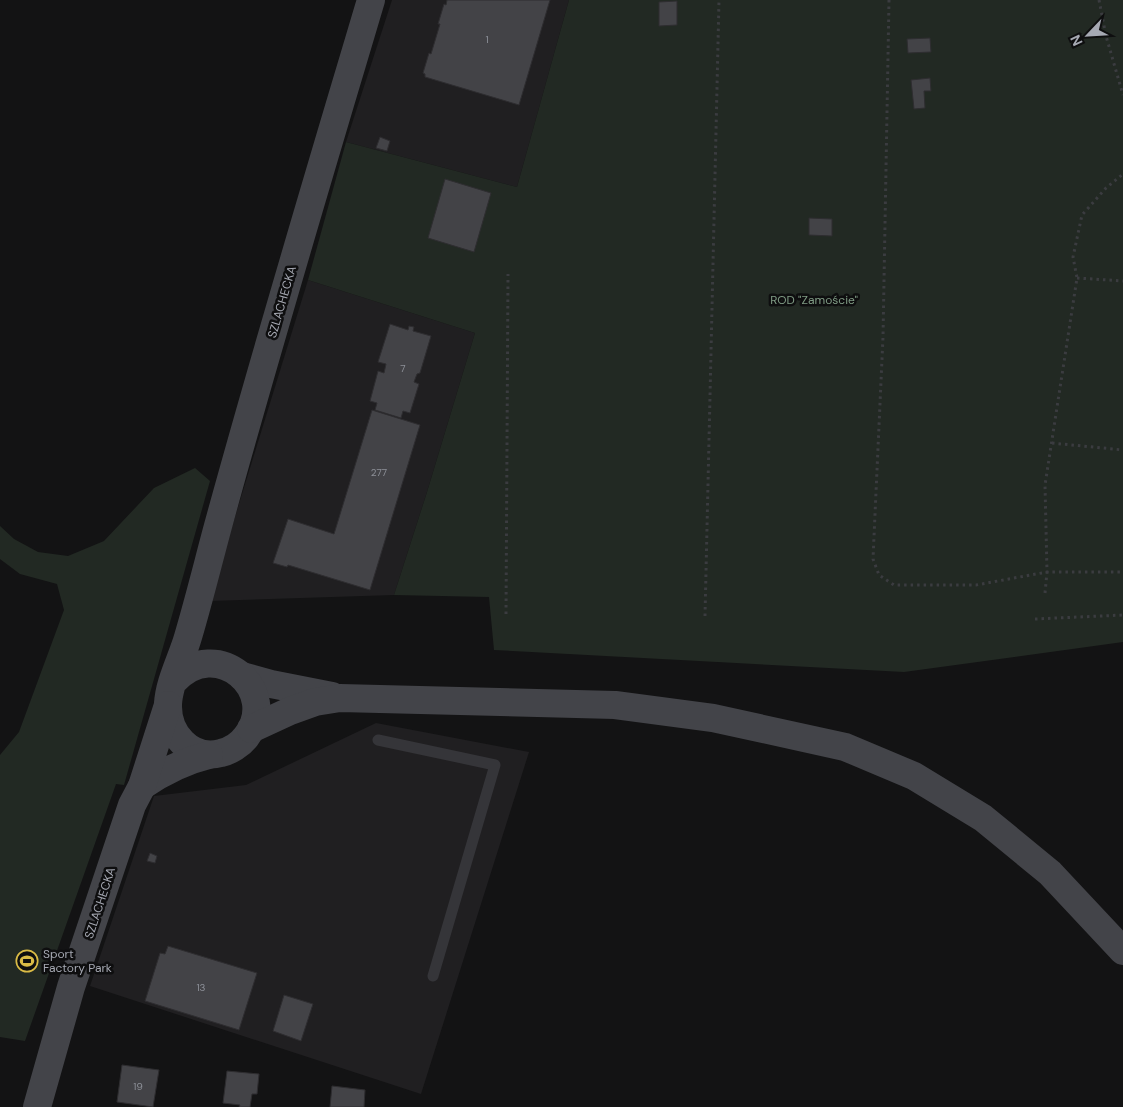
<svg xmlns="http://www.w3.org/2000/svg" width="1123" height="1107" font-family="'DM Sans',sans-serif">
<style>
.built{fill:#201f21}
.green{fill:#222923}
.building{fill:#434347;stroke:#2e2d30}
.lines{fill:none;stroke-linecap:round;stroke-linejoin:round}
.path{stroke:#3b3c40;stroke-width:3;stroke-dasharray:2.5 4;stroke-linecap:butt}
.lane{stroke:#353539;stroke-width:11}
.secondary{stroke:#434449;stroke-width:28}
.labels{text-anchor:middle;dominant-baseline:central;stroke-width:5;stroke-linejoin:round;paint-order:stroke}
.number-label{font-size:10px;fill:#8d9098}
.park-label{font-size:12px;fill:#809c85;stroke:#0e0e0f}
.street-label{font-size:12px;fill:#a6a9b3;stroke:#0e0e0f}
.poi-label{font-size:12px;fill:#a6a9b3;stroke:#0e0e0f;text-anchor:start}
</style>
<rect width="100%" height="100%" fill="#131314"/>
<g class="built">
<path d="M392,0H569L517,187L346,142Z"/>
<path d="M308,280L475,333L427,492L394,595L209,601Z"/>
<path d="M376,723L529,752L421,1094L90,986L154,796L246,785Z"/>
</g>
<g class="green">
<path d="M569,0H1123V642L904,672L494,650L489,597L394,595L427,492L475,333L308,280L346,142L517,187Z"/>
<path d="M195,468L210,481L124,785L116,784L25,1041L0,1037V755L19,732L64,610L57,584L20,574L0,559V526L14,539L38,552L68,556L104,541L154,488Z"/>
</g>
<g class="building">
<path d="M447,0H550L519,105L425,77V74L423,73L429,53L431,54L440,24H438L444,4L446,5Z"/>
<path d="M677,1V25L659,26V2Z"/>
<path d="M930,38L931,52L908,53L907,39Z"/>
<path d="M930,78L931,91H924L925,108L914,109L911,80Z"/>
<path d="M380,137L390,141L387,151L376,148Z"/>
<path d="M445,179L491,193L474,252L428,238Z"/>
<path d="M809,218L832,219V236L809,235Z"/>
<path d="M390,324L408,330L409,326L414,327L413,331L431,336L420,373L417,374L414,382L419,384L410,413L403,411L401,418L375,410L377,403L370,401L378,371L384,373L386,364L378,362Z"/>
<path d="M372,410L420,425L370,590L288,565L287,567L273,563L288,519L334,534Z"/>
<path d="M150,853L157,856L155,863L147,861Z"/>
<path d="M168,946L257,973L239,1030L145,1001L160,953L165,954Z"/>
<path d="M284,995L313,1004L301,1041L273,1031Z"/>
<path d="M122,1065L159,1070L153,1107L117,1102Z"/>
<path d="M227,1071L259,1074L257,1094H252L250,1107H239L240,1105L223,1103Z"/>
<path d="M332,1086L365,1090L364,1107H330Z"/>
</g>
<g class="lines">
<g class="path">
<path d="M889,0L883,337L873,559L879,575L894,585H976L1047,572H1123"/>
<path d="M1099,0L1106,36L1123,95"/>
<path d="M1077,278L1123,281"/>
<path d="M1052,443L1123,450"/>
<path d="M1045,593L1047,572L1045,485L1077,278L1073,257L1082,215L1106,188L1123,174"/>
<path d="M506,614L508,274"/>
<path d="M705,616L719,0"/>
<path d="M1035,619L1123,615"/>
</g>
<path class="lane" d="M378,740L495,765L433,976"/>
<g class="secondary">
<path d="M242,676L271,684L332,696"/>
<path d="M174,681C216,634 282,691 246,737C240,745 230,751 221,753C190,761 167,733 168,704C169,682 182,658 188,637C199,600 208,563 218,526C266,350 319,175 371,0"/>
<path d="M251,729L290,711L315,702L340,698L615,705L713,718L845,747L914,776L983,818L1050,873L1123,951"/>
<path d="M142,786C164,771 184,761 209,755"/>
<path d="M37,1107L71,987L132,805L142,786L168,705"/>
</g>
</g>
<defs>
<g id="stadium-ring" transform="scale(1.125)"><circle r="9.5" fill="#0e0e0f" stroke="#dabb46" stroke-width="1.5"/><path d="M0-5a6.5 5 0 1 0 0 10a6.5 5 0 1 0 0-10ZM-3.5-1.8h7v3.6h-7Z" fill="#dabb46"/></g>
</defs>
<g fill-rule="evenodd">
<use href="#stadium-ring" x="27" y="961"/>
</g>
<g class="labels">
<g class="number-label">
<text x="487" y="39">1</text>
<text x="403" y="368">7</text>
<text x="379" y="472">277</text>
<text x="201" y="987">13</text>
<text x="138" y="1086">19</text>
</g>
<g class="park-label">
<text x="814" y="300">ROD "Zamoście"</text>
</g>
<g class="street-label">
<text transform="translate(282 302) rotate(-74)">SZLACHECKA</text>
<text transform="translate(100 903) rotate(-72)">SZLACHECKA</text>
</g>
<g class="poi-label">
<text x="43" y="954">Sport<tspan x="43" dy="14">Factory Park</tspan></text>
</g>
</g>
<g transform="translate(1088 35) rotate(245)" stroke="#0e0e0f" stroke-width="4" paint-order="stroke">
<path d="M0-4L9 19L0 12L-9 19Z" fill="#a6a9b3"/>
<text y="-8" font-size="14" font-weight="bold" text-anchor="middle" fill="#a6a9b3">N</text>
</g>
</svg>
